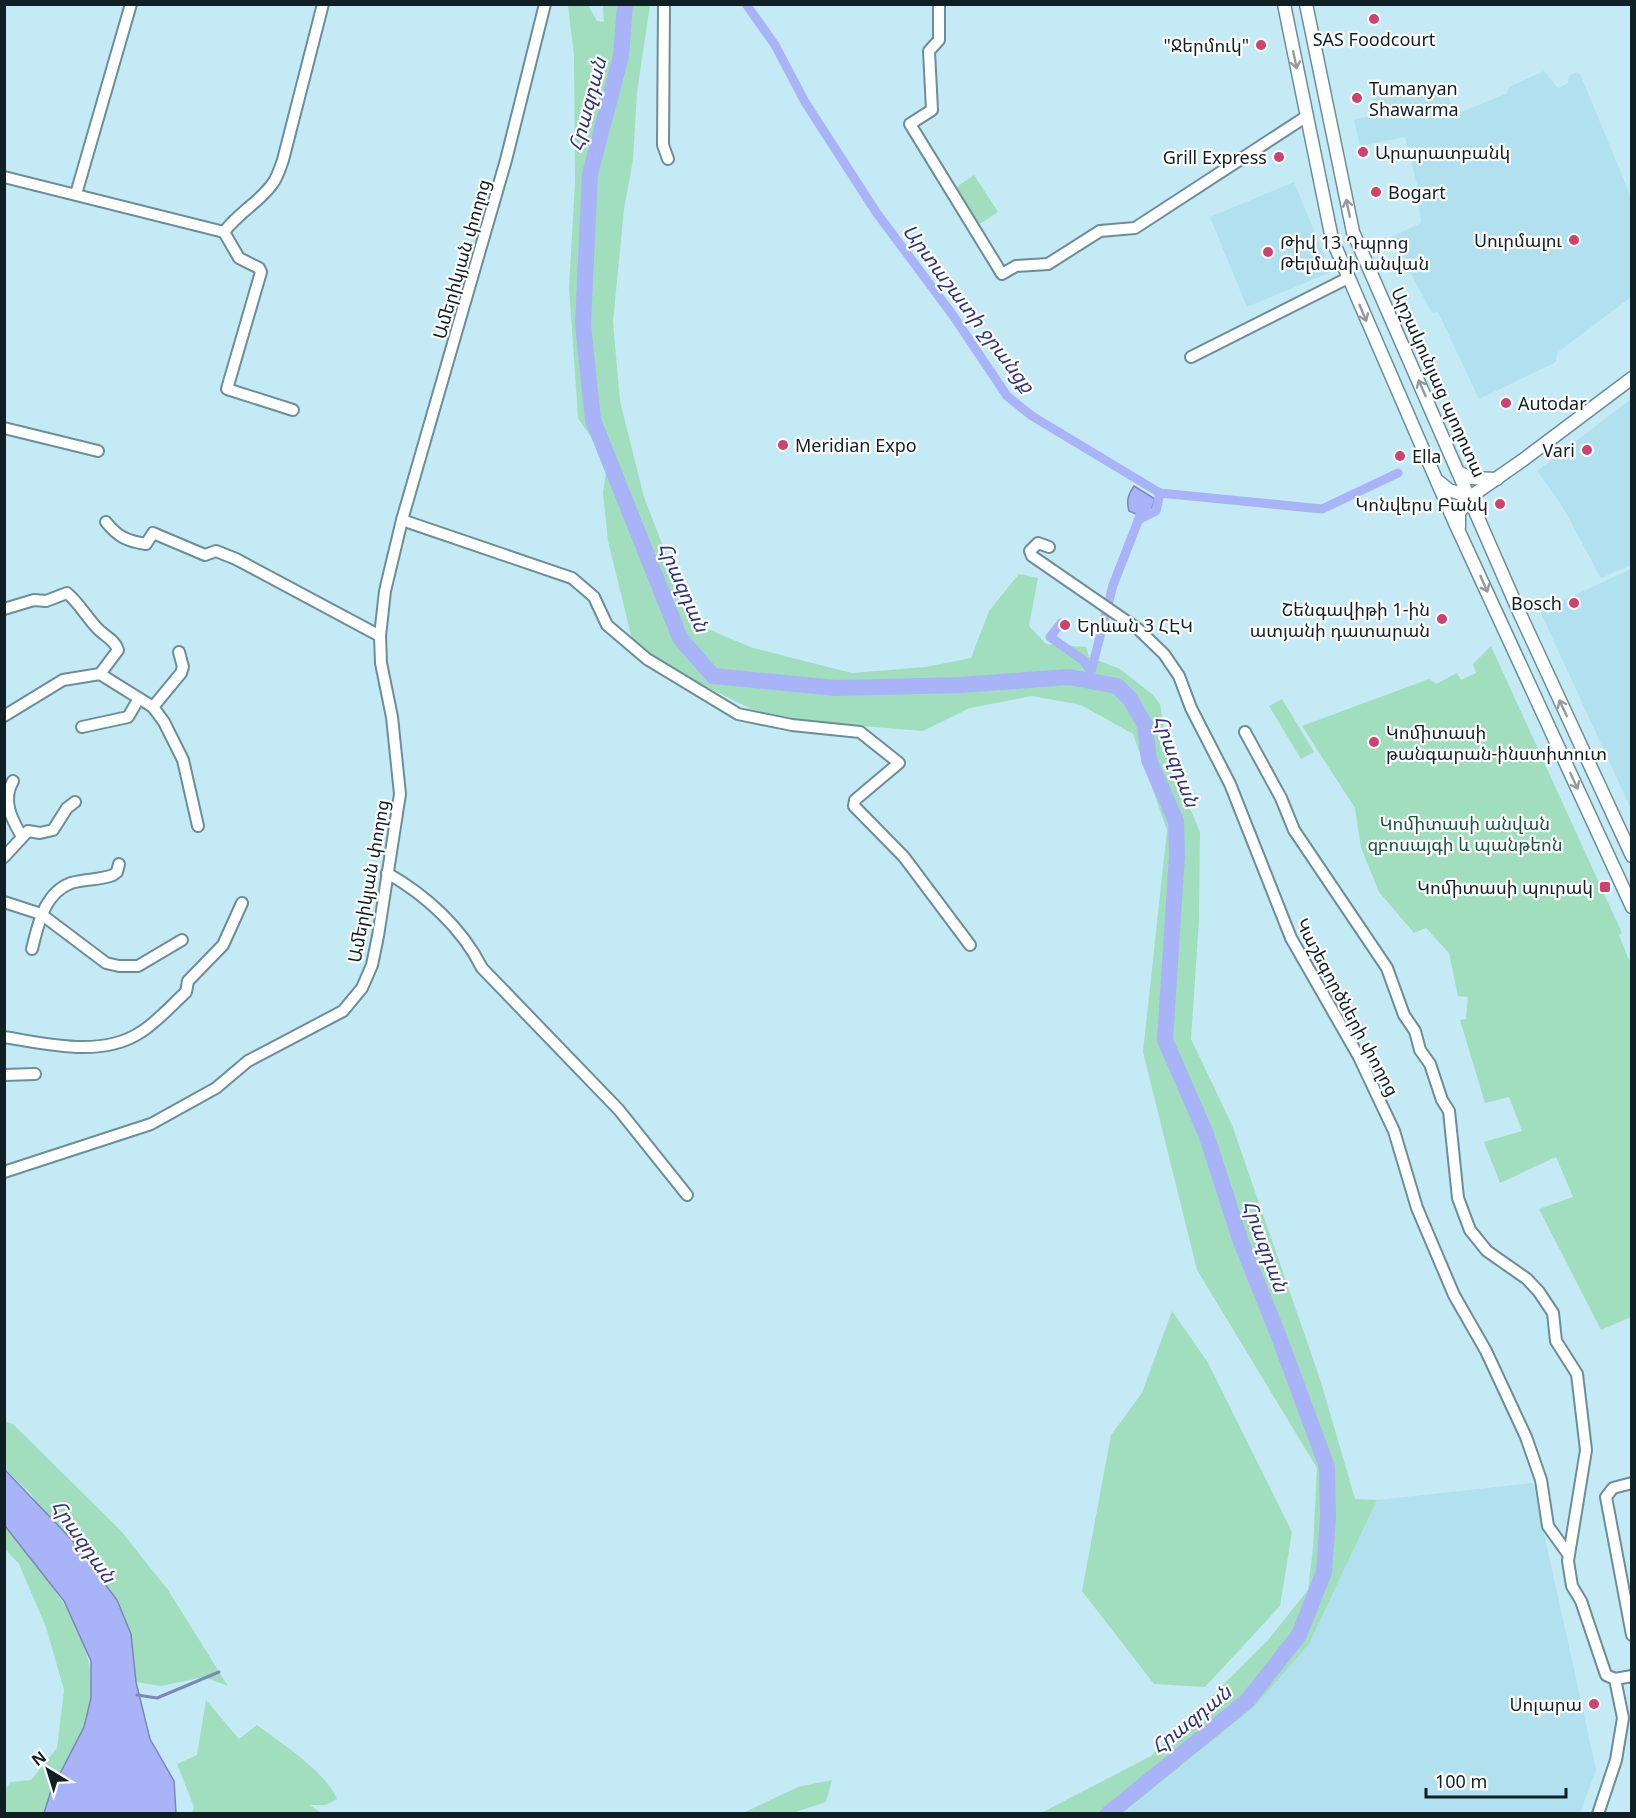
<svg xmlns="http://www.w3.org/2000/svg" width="1636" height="1818" font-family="'Noto Sans','Noto Sans Armenian',sans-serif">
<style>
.built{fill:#b1e0ef}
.green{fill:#a1debe}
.water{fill:#a9b3f7;stroke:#7b87b7;stroke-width:1.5}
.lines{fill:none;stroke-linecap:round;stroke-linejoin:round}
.stream{stroke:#7b87b7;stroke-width:3}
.canal{stroke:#a9b3f7;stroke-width:9}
.river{stroke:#a9b3f7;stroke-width:16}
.minor-casing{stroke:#6b8e99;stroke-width:14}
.major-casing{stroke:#6b8e99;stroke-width:15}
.minor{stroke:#fff;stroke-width:10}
.major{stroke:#fff;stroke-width:12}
.oneway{stroke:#939a9c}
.poi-dot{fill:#ce4171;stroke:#fff;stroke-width:2}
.labels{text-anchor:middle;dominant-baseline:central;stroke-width:4.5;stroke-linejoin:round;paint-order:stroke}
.poi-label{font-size:18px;fill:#101f23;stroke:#fff;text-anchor:end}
.street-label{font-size:18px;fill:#101f23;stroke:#fff}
.park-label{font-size:18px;fill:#19553b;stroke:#fff}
.water-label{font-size:20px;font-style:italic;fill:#30327f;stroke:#fff}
</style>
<rect width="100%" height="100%" fill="#c4eaf6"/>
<g class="built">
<path d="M1544,71L1558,88L1568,83L1569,76L1577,72L1581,76L1631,197V297L1557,353L1556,362L1479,399L1438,312L1432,313L1391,237L1421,223L1417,184L1405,137L1360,146L1354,120L1377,114L1373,97L1404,88L1407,92L1423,93L1442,84L1456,114L1506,94L1509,87Z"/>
<path d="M1294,182L1331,272L1247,307L1210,217Z"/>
<path d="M1631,399V565L1601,578L1561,504L1537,471Z"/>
<path d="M1631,569L1632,809H1631L1540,611Z"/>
<path d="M1533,1483L1596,1770L1580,1813L1123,1814L1254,1707L1309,1644L1377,1500Z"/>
</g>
<g class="green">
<path d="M568,5H588L597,21L604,22L603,5H650L637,92L633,160L624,209L613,322L620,401L644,497L676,580L705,628L753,648L852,673L926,667L971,658L989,611L1019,574L1038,578L1029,626L1046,644L1086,647L1089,657L1120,669L1152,694L1160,704L1169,758L1200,832L1199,920L1191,1039L1232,1125L1321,1382L1355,1499L1377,1500L1309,1644L1254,1707L1123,1813H1041L1151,1756L1217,1691L1268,1640L1308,1590L1313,1548L1317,1468L1197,1270L1143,1052L1167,830L1133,734L1081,705L1032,696L970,708L923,731L812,722L753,710L669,668L632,639L608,541L603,493L606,471L597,446L578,418L569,288L575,182L574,55Z"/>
<path d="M974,175L998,212L978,225L954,189Z"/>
<path d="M1491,646L1622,933L1619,935L1629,960L1631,959V1317L1601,1330L1539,1209L1573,1197L1556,1157L1500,1183L1484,1142L1522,1131L1509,1097L1485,1103L1460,1020L1466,1019L1468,997L1458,996L1449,953L1426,928L1414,933L1379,892L1361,848L1355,808L1302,726L1429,679L1436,684L1457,673L1461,680L1476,673L1473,664Z"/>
<path d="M1282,699L1314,752L1301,759L1269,706Z"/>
<path d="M1172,1311L1207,1361L1292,1532L1280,1606L1205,1687L1154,1684L1082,1591L1111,1435L1142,1393Z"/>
<path d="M4,1421L13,1424L121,1531L168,1590L228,1686L204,1677L161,1686L136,1682L134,1660L31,1494L5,1469Z"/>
<path d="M4,1526C50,1584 113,1647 84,1727C73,1757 54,1783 44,1813H5V1789L11,1782L31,1780L57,1748L64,1690L46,1627L19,1564L5,1549Z"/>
<path d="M206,1700L239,1739L257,1725C281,1743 325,1771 337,1799L326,1805H310L321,1813H192L194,1807L177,1764L197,1755Z"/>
<path d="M832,1780L826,1802L792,1813H743L798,1787Z"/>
</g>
<g class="water">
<path d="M1134,486L1155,499L1151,511L1140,516L1129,511C1126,501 1128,495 1134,486Z"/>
<path d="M4,1469L72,1540L117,1600L131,1634L136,1682L150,1739L174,1781L176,1813H44L51,1791L84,1727L91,1698V1661L64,1601L5,1526Z"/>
</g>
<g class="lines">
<path class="stream" d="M137,1695L157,1698L219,1672"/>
<g class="canal">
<path d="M746,4L775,45L805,102L876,212L952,314L1007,396L1032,416L1160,493L1322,509L1398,473"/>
<path d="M1138,520L1156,511L1160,493"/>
<path d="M1061,623L1050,637L1083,660L1091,671"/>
<path d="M1089,680L1113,585L1140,516V506"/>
</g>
<path class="river" d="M625,4L621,56L590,174L583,324L593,420L680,638L713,676L836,688L960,685L1069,677L1117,686L1130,699L1145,725L1149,760L1176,821L1177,855L1165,1040L1206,1134L1241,1242L1279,1337L1327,1467L1328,1517L1324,1572L1299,1635L1247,1701L1108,1814"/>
<g class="minor-casing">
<g id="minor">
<path d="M664,4L663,145L668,159"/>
<path d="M939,4V40L929,51L932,110L910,124L1002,274L1016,266L1048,264L1100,231L1135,228L1307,116"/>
<path d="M4,177L224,232"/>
<path d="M76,194L131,4"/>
<path d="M224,232C239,212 261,201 273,183C278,176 280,168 283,160L323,4"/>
<path d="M224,232L239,258L259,268L261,272L227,389L293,410"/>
<path d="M1191,357L1348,278"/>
<path d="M4,428L98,451"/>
<path d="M402,520L572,578L594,597L607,625L647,659L738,714L792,725L860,732L899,763L855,800L854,806L904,857L970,945"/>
<path d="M106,522C118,537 127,541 146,544L153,533L205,555L216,551L236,559L380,636"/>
<path d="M1049,547L1038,543L1030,551L1032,556L1138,629L1164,654L1179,676L1191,708L1230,784L1291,938L1359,1057L1394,1131L1417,1208L1454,1295L1486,1351L1526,1437L1541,1480L1548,1526L1568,1554"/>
<path d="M4,609L34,600L46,601L67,593C80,604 87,618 99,630C106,637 115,640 118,650L100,674"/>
<path d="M153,707L181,673L183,667L179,652"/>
<path d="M4,716L63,680L100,674L153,707L164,722L183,760L198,826"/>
<path d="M82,727L128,717L138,700"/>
<path d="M1245,732L1281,798L1294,830L1387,968L1404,1015L1415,1031L1420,1050L1430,1064L1442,1100L1449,1111L1458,1198L1470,1230L1487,1251L1527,1279L1539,1292L1553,1313L1556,1341L1577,1374L1586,1450L1568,1561L1572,1586L1581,1601L1606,1675L1615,1679"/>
<path d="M13,781C2,800 11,818 21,835"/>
<path d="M4,857L28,831L40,833L53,830L67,808L75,802"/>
<path d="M387,873C426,895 462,928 482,968L619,1110L687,1195"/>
<path d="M4,902L41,914L106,963L119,966H138L182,940"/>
<path d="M32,949C38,925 44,893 71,883C85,879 100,880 113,875L117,872L119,864"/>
<path d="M4,1037C47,1044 102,1058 141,1032C157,1022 172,1005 186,992L188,981L223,945L242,903"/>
<path d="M4,1075L35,1074"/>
<path d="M4,1172L151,1124L216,1088L248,1061L343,1011L362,988L372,965L378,936L400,794L392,717L381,663L380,636L385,591L402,520L506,160L545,4"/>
<path d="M1632,1483L1613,1488L1606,1497L1632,1635"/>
<path d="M1615,1679L1632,1676"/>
<path d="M1598,1814L1616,1760L1623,1718L1615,1679"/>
</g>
</g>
<g class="major-casing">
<g id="major">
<path d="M1284,4L1332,239L1455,523L1632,907"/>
<path d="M1306,4L1353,232L1520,614L1632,856"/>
<path d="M1458,472L1471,478L1497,479"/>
<path d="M1438,481L1449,490L1470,497"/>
<path d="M1459,527V513L1470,497L1523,460L1632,378"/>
</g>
</g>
<use href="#minor" class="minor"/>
<use href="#major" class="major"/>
</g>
<defs><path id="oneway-shaft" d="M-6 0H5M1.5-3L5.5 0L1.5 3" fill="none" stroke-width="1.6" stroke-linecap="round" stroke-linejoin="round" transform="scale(1.5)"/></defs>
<g class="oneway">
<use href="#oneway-shaft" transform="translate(1295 60) rotate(78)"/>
<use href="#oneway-shaft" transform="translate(1348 208) rotate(-102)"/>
<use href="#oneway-shaft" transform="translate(1363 313) rotate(67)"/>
<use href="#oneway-shaft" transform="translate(1422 388) rotate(-114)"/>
<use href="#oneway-shaft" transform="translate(1484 584) rotate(66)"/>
<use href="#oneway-shaft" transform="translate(1563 708) rotate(-115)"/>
<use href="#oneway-shaft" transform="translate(1574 781) rotate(65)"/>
</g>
<g class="poi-dot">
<circle cx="1374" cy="19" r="6"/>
<circle cx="1261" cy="45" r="6"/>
<circle cx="1357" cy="98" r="6"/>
<circle cx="1363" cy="152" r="6"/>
<circle cx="1279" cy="157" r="6"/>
<circle cx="1376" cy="192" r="6"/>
<circle cx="1574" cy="240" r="6"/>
<circle cx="1268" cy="252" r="6"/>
<circle cx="1506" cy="403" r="6"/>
<circle cx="783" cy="445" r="6"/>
<circle cx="1587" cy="450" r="6"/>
<circle cx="1400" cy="456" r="6"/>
<circle cx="1500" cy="504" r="6"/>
<circle cx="1574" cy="603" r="6"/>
<circle cx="1442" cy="619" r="6"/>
<circle cx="1065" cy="625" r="6"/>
<circle cx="1374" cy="742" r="6"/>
<rect x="1599" y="881" width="12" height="12" rx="3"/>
<circle cx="1594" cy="1704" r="6"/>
</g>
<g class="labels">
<g class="poi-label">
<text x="1374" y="39" text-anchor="middle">SAS Foodcourt</text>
<text x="1249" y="45">"Ջերմուկ"</text>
<text x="1369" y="88" text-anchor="start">Tumanyan<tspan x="1369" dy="21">Shawarma</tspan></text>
<text x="1375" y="152" text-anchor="start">Արարատբանկ</text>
<text x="1267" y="157">Grill Express</text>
<text x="1388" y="192" text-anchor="start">Bogart</text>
<text x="1562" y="240">Սուրմալու</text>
<text x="1280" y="242" text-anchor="start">Թիվ 13 Դպրոց<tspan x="1280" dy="21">Թելմանի անվան</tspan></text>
<text x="1518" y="403" text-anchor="start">Autodar</text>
<text x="795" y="445" text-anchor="start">Meridian Expo</text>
<text x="1575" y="450">Vari</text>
<text x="1412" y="456" text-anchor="start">Ella</text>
<text x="1488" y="504">Կոնվերս Բանկ</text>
<text x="1562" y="603">Bosch</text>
<text x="1430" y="609">Շենգավիթի 1-ին<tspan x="1430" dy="21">ատյանի դատարան</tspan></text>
<text x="1077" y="625" text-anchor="start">Երևան 3 ՀԷԿ</text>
<text x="1386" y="732" text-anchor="start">Կոմիտասի<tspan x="1386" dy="21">թանգարան-ինստիտուտ</tspan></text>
<text x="1593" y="887">Կոմիտասի պուրակ</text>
<text x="1582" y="1704">Սոլարա</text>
</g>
<g class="street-label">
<text transform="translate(461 259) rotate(-74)">Ամերիկյան փողոց</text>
<text transform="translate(1439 382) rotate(66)">Արշակունյաց պողոտա</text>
<text transform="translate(368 881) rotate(-80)">Ամերիկյան փողոց</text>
<text transform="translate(1348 1007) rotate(62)">Կաշեգործների փողոց</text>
</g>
<g class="park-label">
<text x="1465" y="823">Կոմիտասի անվան<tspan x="1465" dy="21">զբոսայգի և պանթեոն</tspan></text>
</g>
<g class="water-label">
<text transform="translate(587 104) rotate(-75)">Հրազդան</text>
<text transform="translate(969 308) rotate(53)">Արտաշատի ջրանցք</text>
<text transform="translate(684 587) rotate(66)">Հրազդան</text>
<text transform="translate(1177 761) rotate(70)">Հրազդան</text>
<text transform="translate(1266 1246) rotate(70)">Հրազդան</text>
<text transform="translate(84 1541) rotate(55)">Հրազդան</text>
<text transform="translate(1191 1719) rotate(-39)">Հրազդան</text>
</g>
</g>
<rect width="1636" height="1818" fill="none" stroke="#101f23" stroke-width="12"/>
<g transform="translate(48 1770) rotate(322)" stroke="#ffffff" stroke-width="4.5" paint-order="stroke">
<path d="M0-4.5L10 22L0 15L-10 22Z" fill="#101f23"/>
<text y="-9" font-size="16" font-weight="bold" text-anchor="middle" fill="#101f23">N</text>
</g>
<path d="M1426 1788v9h140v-9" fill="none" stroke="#101f23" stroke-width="3"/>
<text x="1435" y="1788" font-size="18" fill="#101f23" stroke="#ffffff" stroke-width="4.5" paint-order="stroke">100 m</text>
</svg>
